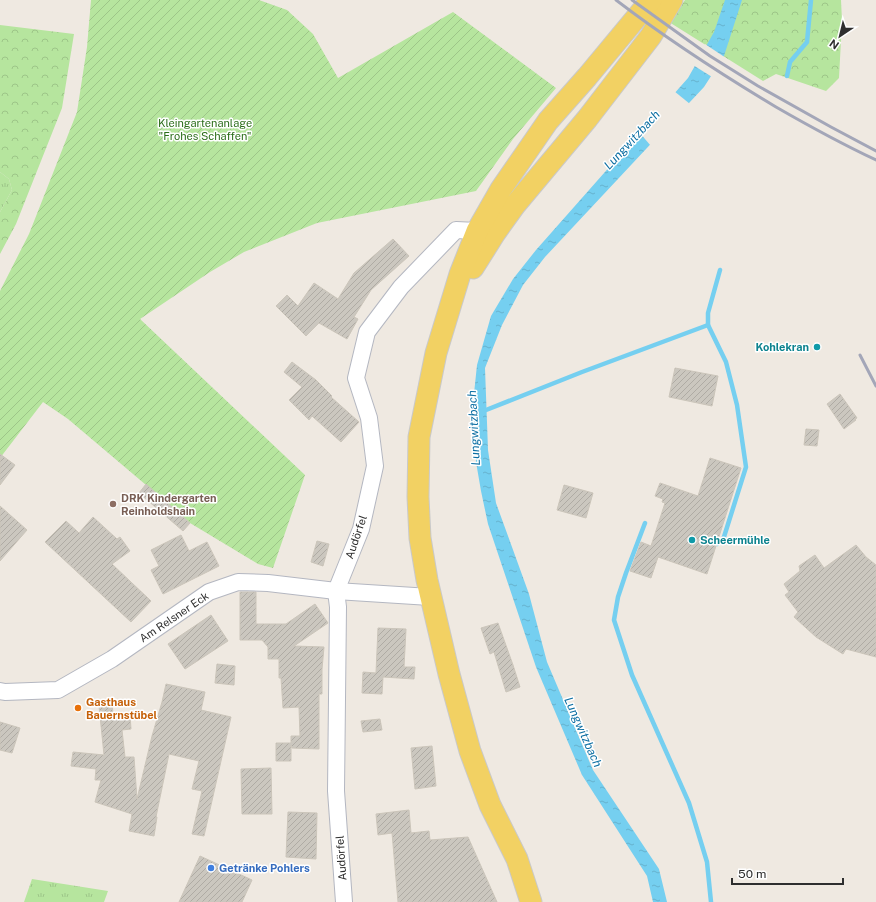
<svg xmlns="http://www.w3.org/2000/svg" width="876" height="902" font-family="'Public Sans',sans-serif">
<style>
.grass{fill:url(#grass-tufts)}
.forest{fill:url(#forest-crowns)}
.garden{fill:url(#garden-furrows)}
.water{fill:url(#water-ripples)}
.pier{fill:#efe9e1}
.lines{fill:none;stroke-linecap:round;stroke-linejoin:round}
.stream{stroke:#75cff0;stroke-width:4.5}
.building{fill:url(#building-hatch);stroke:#cbc5ba}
.minor-casing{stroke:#b4b7c1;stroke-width:18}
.major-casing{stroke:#c9c9c9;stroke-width:23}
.minor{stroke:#fff;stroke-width:16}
.major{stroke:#f2d163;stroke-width:21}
.rail{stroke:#a3a6b8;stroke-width:3}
.culture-dot{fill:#0f9aa8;stroke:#fff;stroke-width:1.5}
.education-dot{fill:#8d6e63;stroke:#fff;stroke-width:1.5}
.food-dot{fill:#e8710a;stroke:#fff;stroke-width:1.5}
.shop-dot{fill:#3f7fe0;stroke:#fff;stroke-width:1.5}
.labels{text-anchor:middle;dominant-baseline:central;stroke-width:3;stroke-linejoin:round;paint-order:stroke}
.park-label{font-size:11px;fill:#2c6e1b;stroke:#fff}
.culture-label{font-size:11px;font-weight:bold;fill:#0d838f;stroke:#fff;text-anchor:end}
.education-label{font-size:11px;font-weight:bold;fill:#785e54;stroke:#fff;text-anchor:start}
.street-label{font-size:11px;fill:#2e2e2e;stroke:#fff}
.food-label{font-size:11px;font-weight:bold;fill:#c56008;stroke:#fff;text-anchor:start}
.shop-label{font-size:11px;font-weight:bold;fill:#366cbe;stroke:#fff;text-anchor:start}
.water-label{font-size:12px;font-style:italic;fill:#0d6fa3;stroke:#fff}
</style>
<defs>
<pattern id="grass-tufts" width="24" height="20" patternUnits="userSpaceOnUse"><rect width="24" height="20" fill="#b6e59e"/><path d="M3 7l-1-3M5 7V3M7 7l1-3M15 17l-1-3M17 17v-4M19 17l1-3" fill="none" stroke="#9dc588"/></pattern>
<pattern id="forest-crowns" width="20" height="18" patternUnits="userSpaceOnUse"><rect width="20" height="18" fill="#b6e59e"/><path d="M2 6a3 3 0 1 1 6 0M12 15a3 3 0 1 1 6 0" fill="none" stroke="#9dc588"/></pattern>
<pattern id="garden-furrows" width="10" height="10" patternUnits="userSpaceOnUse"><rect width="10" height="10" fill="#b6e59e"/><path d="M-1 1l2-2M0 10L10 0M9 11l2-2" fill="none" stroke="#9dc588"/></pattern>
<pattern id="water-ripples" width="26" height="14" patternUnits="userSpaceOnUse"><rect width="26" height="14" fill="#75cff0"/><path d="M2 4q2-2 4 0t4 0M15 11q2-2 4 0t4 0" fill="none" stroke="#66b2ce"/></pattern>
<pattern id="building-hatch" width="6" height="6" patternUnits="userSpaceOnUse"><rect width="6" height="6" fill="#cbc7bf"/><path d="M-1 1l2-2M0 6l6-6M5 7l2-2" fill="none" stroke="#afaba4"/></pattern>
</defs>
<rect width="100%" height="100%" fill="#efe9e1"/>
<g class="grass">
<path d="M0,172L9,179L12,190L0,212Z"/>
<path d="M32,879L108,891L104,902H24Z"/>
</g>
<g class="forest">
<path d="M685,0H841L842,21L839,78L826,91L776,74L763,81L669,22Z"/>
<path d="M0,25L74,34L62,108L16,224L0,254V212L12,190L9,179L0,172Z"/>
</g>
<path class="garden" d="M91,0H259L287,10L313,34L338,78L453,12L556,88L513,139L476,191L317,223L244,252L210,272L140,319L305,475L273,568L258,564L190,523L146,485L68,419L43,402L0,458V291L29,234L77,112L87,47Z"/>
<path class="water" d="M725,0H742L724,56L704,87L545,257L523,285L502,325L485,368L488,450L496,503L529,594L547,662L593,770L659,869L667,902H653L647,876L582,775L536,667L488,524L481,491L476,462L473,403L477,365L491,316L513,279L536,250L688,78L714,32Z"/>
<g class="pier">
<path d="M705,44L726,58L712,77L693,65Z"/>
<path d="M674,91L690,104L651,146L638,131Z"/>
</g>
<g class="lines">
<g class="stream">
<path d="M787,76L790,62L807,42L811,0"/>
<path d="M481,412L582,372L708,325"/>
<path d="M645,523L626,573L618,597L614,620L632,675L689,803L707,862L711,902"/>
<path d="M717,544L723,540L746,467L737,405L726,362L708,325V313L720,270"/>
</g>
</g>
<g class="building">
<path d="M393,239L409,256L371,290L354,317L358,319L347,339L319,323L306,336L276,306L287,295L298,306L314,283L338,299L354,273Z"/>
<path d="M292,362L316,380L332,396L331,397L359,422L341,442L312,416L309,420L289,400L302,387L284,372Z"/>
<path d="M675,368L718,376L712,406L669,397Z"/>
<path d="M840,394L857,418L855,419L856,420L844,429L827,404Z"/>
<path d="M806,429L819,430L817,446L804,445Z"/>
<path d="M0,454L15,465L0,485Z"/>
<path d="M710,458L741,468L707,574L658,557L651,578L630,571L641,542L651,546L665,503L662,502L663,499L655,496L660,483L698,496Z"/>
<path d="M146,484L190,523L183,531L139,493Z"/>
<path d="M564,485L593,493L586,518L557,510Z"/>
<path d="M0,506L27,530L0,561Z"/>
<path d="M93,517L117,539L120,537L130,551L112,564L151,601L131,622L45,542L66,521L79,533Z"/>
<path d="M181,535L189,551L207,542L219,566L163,594L151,570L159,566L151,550Z"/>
<path d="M317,541L329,544L323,566L311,562Z"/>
<path d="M856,545L866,557L876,565V657L846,649L843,654L816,637L794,617L798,612L785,595L789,592L784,584L800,571L799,566L815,555L824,568Z"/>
<path d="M240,592H256V624H286L315,604L328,623L294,646L324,647L322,669V694H319V749L292,748L291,745V761H276V743H291V736H300L299,707L283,708L281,678H279V659H268V647L262,640H240Z"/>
<path d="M211,615L228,641L185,669L168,644Z"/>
<path d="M498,623L513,665L520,687L506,692L494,652L490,654L481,628Z"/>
<path d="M378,628L406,629L404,667H415L414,679L383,677L382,694L362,693L363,672L376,673Z"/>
<path d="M217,664L235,666L234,685L215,683Z"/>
<path d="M166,684L205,692L201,710L231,717L204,836L192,834L202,791L192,789L199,761L169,754L156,817H157L154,836L129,831L132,814L95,802L101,780H95L96,769L71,766L73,752L104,755L99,706L112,705L113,713L122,712V716L130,715L131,729L122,730L125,757H134L137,799L152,736L162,702Z"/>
<path d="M380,719L382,730L363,732L361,721Z"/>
<path d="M0,722L20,728L12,753L0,750Z"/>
<path d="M432,746L436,786L415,789L411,748Z"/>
<path d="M271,768L272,814H242L241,769Z"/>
<path d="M409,810L411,833L429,831L430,840L468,837L497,902H398L392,833L378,835L376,814Z"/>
<path d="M288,812L317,813L316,859L286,857Z"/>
<path d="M200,856L252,880L242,902H179Z"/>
</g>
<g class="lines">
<g class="minor-casing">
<g id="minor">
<path d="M0,691L5,692L58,690L112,659L209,592L238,582L268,583L336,591L430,597"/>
<path d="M344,902L336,791L338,607L336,591L361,529L375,466L369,418L356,378L367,332L401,287L456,230L477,231"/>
</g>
</g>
<g class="major-casing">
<g id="major">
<path d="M473,268L495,233L515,205L587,119L651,36L672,0"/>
<path d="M531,902L517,859L490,805L470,751L449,674L427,580L420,538L418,497L419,437L436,353L460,274L477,231L501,189L548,121L587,77L651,0"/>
</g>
</g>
<use href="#minor" class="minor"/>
<use href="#major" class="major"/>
<g class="rail">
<path d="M616,0C667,39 721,74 776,107C809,126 842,144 876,160"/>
<path d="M632,0L710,56L758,86L831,127L876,151"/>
<path d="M860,355L876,386"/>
</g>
</g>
<g class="culture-dot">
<circle cx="817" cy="347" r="4"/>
<circle cx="692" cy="540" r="4"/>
</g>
<circle class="education-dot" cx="113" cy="504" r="4"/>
<circle class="food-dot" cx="78" cy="708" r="4"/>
<circle class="shop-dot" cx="211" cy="868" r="4"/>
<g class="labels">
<g class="park-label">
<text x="205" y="123">Kleingartenanlage<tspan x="205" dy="13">"Frohes Schaffen"</tspan></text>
</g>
<g class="culture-label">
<text x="809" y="347">Kohlekran</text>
<text x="700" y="540" text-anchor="start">Scheermühle</text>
</g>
<g class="education-label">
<text x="121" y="498">DRK Kindergarten<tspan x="121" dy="13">Reinholdshain</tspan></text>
</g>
<g class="street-label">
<text transform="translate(356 537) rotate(-71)">Audörfel</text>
<text transform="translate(174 617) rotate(-34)">Am Relsner Eck</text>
<text transform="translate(341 858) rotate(-94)">Audörfel</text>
</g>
<g class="food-label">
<text x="86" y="702">Gasthaus<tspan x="86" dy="13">Bauernstübel</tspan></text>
</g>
<g class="shop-label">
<text x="219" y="868">Getränke Pohlers</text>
</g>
<g class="water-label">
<text transform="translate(632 140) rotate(-47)">Lungwitzbach</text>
<text transform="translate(474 428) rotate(-93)">Lungwitzbach</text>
<text transform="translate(583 732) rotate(66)">Lungwitzbach</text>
</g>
</g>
<g transform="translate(840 36) rotate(215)" stroke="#ffffff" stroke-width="3" paint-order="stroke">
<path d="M0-3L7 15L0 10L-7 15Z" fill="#2e2e2e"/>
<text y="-6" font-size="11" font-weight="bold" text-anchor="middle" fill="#2e2e2e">N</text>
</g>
<path d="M732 878v6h111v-6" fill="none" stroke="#2e2e2e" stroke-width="2"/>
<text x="738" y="878" font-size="12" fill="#2e2e2e" stroke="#ffffff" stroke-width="3" paint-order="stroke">50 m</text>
</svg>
